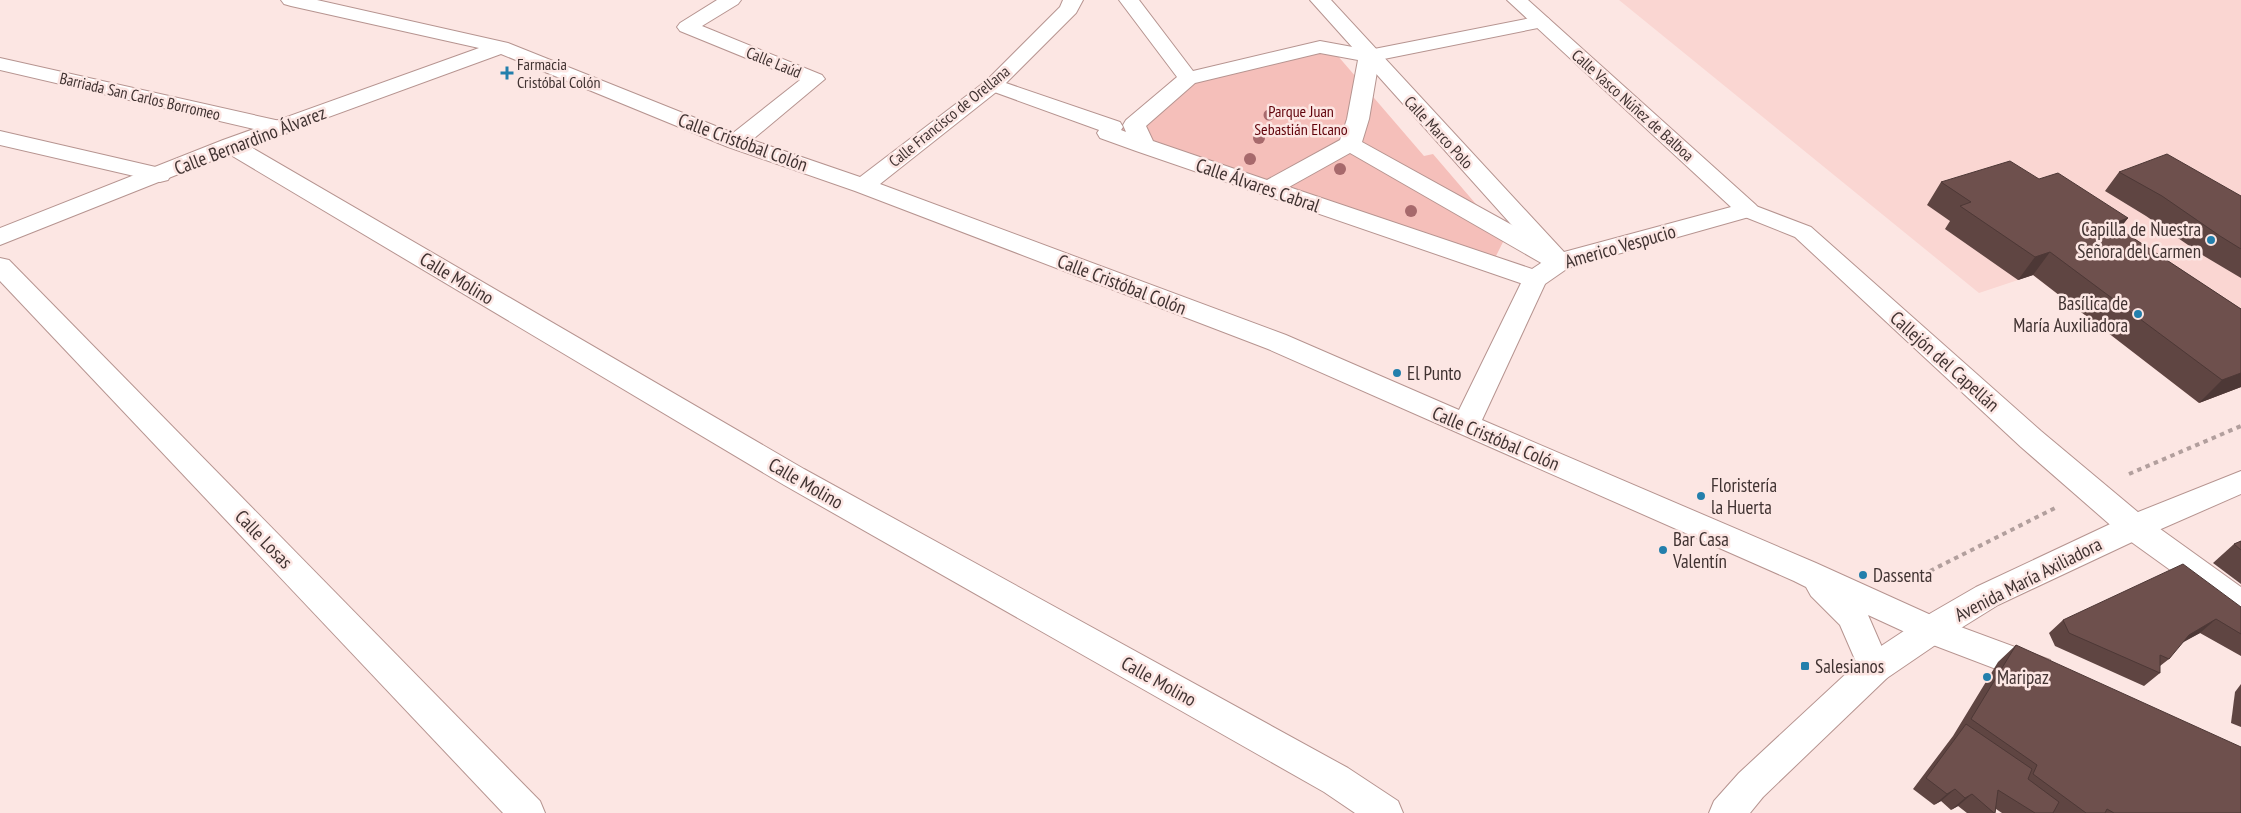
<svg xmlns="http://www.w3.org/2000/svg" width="2241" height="813" font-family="'PT Sans Narrow',sans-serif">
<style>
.built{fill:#fad6d2}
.green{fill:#f5bfba}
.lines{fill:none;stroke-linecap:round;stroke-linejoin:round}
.pedestrian-casing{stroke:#b69490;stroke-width:2}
.minor-casing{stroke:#b69490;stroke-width:2}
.tertiary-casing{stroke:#b69490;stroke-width:2}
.path{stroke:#b29f9d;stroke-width:4;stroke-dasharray:4.5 4.5;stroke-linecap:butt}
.pedestrian{fill:#fff;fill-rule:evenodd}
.minor{fill:#fff;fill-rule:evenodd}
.tertiary{fill:#fff;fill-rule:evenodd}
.tree{fill:#a7696c}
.wall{fill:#5f4542}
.shaded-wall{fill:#4d3836}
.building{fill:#6e504d;stroke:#4d3836}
.poi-dot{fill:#237fac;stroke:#fce6e3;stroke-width:2}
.labels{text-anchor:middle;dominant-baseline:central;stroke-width:5;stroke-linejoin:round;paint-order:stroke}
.far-street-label{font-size:16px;fill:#413332;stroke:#fce6e3}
.far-poi-label{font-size:16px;fill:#413332;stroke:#fce6e3;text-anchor:start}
.far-park-label{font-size:16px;fill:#61030b;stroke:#fce6e3}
.street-label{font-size:19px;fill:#413332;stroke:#fce6e3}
.poi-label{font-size:19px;fill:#413332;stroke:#fce6e3;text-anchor:start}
</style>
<rect width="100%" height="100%" fill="#fce6e3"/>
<path class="built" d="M1619,0H2241V387L2199,403L2033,275L1979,293Z"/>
<path class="green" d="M1325,41L1424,156L1433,154L1505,238L1495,258L1116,132L1174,78Z"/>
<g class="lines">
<g class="pedestrian-casing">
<g id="pedestrian">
<path d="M1119,0H1139L1193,71L1320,41L1369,50L1541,16L1548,18L1551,22L1548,26L1379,60L1369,119L1362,142L1568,256L1571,262L1568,268L1559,270L1550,268L1350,153L1289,187L1544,273L1547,279L1544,285L1535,287L1526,285L1136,151L1100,138L1097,133L1099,130L986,89L982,85L986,81L993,79L1000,81L1120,122L1123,127L1121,130L1126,132L1123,125L1126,120L1177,77ZM1320,53L1358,60L1347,119L1340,140L1267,180L1153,141L1146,126L1195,83Z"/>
<path d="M0,58L280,121L288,123L291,128L288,133L280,135L0,70Z"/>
<path d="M0,131L160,168L168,170L171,175L168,180L160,182L0,145Z"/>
<path d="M1748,203L1811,227L2041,431L2145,518L2241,587V617L2230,613L2123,536L2021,447L1795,237L1740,215L1736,210L1740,205Z"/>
<path d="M1931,616L2050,660L2054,670L2050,680L2038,685L1920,640L1915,630L1920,620Z"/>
</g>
</g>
<g class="minor-casing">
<g id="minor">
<path d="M281,0H317L508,43L733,133L800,80L680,31L677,27L680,23L717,0H741L738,4L702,26L822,75L825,79L752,140L860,177L986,81L1060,7L1063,0H1083L1076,13L1000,89L880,184L1286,335L1459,410L1523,279L1526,273L1544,261L1310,0H1331L1564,252L1731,207L1507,0H1528L1756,205L1760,210L1756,215L1568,268L1545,284L1482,420L1816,563L1942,620L1947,630L1942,640L1931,644L1868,615L1891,668L1887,678L1875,683L1863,678L1840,625L1811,596L1806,587L1794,581L1268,349L855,191L728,147L501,54L249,146L804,469L1348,768L1398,801L1403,813H1355L1324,792L784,485L229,154L0,245V228L223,140L479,48L291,6L284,4Z"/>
<path d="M0,258L9,260L540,801L545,813H503L0,281Z"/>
</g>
</g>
<g class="tertiary-casing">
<path id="tertiary" d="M2241,471V494L2145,536L1998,605L1953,633L1887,678L1763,797L1750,813H1709L1714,801L1739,773L1863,658L1931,613L1976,587L2123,518Z"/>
</g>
<g class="path">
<path d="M2129,474L2241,426"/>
<path d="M1922,575L2055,508"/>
</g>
<use href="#pedestrian" class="pedestrian"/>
<use href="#minor" class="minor"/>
<use href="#tertiary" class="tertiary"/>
</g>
<g class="tree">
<circle cx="1269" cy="115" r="5.5"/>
<circle cx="1259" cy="138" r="6"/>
<circle cx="1250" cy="159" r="6"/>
<circle cx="1340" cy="169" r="6"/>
<circle cx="1411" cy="211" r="6"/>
</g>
<g class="wall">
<path d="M2119,172L2241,196V278L2204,256L2146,216L2105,191Z"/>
<path d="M2039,179L2128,218L2119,229L2241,309V387L2199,403L2033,275L2018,280L1945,229L1950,221L1927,205L1941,182Z"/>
<path d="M2241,541V584L2213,563L2234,544Z"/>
<path d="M2241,607V656L2200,633L2182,642L2169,659L2160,666V673L2144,686L2055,646L2049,633L2063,620Z"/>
<path d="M2016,645L2241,813H2002L1996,809L1995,813H1967L1958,806L1951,810L1941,801L1934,805L1913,789L1953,736L1998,662Z"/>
<path d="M2241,684V727L2231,723L2235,692Z"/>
</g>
<g class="shaded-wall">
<path d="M2128,218L2110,241L2112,224Z"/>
<path d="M2050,252L2033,275L2018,280L2035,257Z"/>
<path d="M2241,373V387L2199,403L2222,380Z"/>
<path d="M2216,619L2200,633L2173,648L2189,635Z"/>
<path d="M1955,789L1941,801L1934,805L1947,794Z"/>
<path d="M1972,794L1958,806L1951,810L1965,798Z"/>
</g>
<g class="building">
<path d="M2167,154L2241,196V249L2220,236L2162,196L2119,172Z"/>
<path d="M2010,161L2039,179L2058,173L2128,218L2112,224L2241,309V373L2222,380L2050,252L2035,257L1960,206L1971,202L1941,182Z"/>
<path d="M2241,541V550L2234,544Z"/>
<path d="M2183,564L2241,607V634L2216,619L2189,635L2169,659L2160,655V673L2069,633L2063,620Z"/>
<path d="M2016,645L2241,747V813H2114L2107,809L2105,813H2086L2033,774L2037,765L1971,719Z"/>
<path d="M1966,724L2032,769L2028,779L2059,802L2053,813H2035L1998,790L1995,813H1994L1972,794L1965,798L1955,789L1947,794L1926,778Z"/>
</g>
<g class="poi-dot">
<path d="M504.5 65.5h5v5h5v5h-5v5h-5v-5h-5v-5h5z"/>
<circle cx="2211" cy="240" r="5"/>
<circle cx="2138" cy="314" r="5"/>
<circle cx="1397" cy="373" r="5"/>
<circle cx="1701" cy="496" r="5"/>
<circle cx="1663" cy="550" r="5"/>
<circle cx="1863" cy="575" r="5"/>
<rect x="1800" y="661" width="10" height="10" rx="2.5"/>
<circle cx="1987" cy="677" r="5"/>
</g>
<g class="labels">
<g class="far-street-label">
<text transform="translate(774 62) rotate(22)">Calle Laúd</text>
<text transform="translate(140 96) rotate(13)">Barriada San Carlos Borromeo</text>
<text transform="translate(1633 105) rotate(42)">Calle Vasco Núñez de Balboa</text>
<text transform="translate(949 116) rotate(-39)">Calle Francisco de Orellana</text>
<text transform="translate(1439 132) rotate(47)">Calle Marco Polo</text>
</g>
<g class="far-poi-label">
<text x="517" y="64">Farmacia<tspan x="517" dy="18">Cristóbal Colón</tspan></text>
</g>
<g class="far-park-label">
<text x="1301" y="111">Parque Juan<tspan x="1301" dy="18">Sebastián Elcano</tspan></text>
</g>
<g class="street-label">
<text transform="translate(250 140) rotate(-21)">Calle Bernardino Álvarez</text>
<text transform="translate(743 142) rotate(20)">Calle Cristóbal Colón</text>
<text transform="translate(1258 185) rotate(19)">Calle Álvares Cabral</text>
<text transform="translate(1620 246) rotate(-16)">Americo Vespucio</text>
<text transform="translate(457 278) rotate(31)">Calle Molino</text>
<text transform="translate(1122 284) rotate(21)">Calle Cristóbal Colón</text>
<text transform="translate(1945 361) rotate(42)">Callejón del Capellán</text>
<text transform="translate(1496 438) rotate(23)">Calle Cristóbal Colón</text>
<text transform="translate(806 483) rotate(30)">Calle Molino</text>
<text transform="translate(264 539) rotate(46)">Calle Losas</text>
<text transform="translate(2028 579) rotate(-27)">Avenida María Axiliadora</text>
<text transform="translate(1159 681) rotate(29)">Calle Molino</text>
</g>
<g class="poi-label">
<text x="2201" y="229" text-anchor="end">Capilla de Nuestra<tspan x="2201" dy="22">Señora del Carmen</tspan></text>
<text x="2128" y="303" text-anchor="end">Basílica de<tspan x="2128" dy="22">María Auxiliadora</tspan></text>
<text x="1407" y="373">El Punto</text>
<text x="1711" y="485">Floristería<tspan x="1711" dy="22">la Huerta</tspan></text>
<text x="1673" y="539">Bar Casa<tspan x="1673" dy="22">Valentín</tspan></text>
<text x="1873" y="575">Dassenta</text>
<text x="1815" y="666">Salesianos</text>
<text x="1997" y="677">Maripaz</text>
</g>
</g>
</svg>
